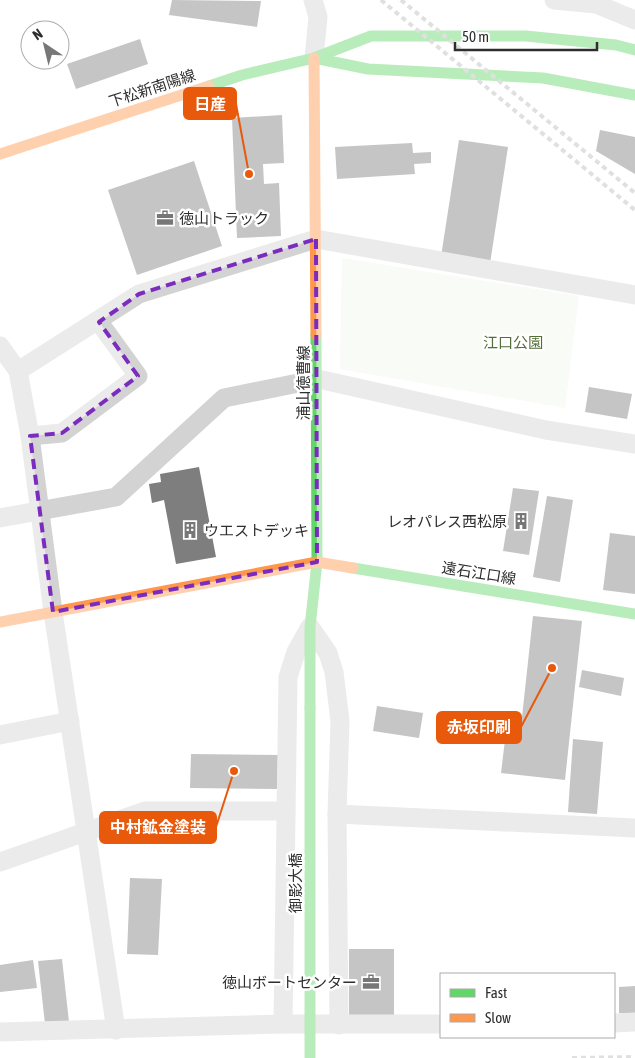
<svg xmlns="http://www.w3.org/2000/svg" width="635" height="1058" font-family="'Asap Condensed','Noto Sans JP',sans-serif">
<style>
.green{fill:#f1f5eb}
.building{fill:#7e7e7e}
.lines{fill:none;stroke-linecap:round;stroke-linejoin:round}
.street{stroke:#d3d3d3;stroke-width:19}
.fast{stroke:#63d668;stroke-width:11}
.slow{stroke:#ff974d;stroke-width:11}
.rail{stroke:#bababa;stroke-width:4;stroke-dasharray:5 4;stroke-linecap:butt}
.fast-bridge{stroke:#63d668;stroke-width:11}
.marked{fill:none;stroke:#7b2cbf;stroke-width:4;stroke-dasharray:10 6;stroke-linejoin:round}
.labels{text-anchor:middle;dominant-baseline:central;stroke-width:5;stroke-linejoin:round;paint-order:stroke}
.street-label{font-size:15px;fill:#2e2e2e;stroke:#fff}
.poi-label{font-size:15px;fill:#2e2e2e;stroke:#fff;text-anchor:start}
.park-label{font-size:15px;fill:#546e38;stroke:#fff}
.leader{fill:none;stroke:#e8590c;stroke-width:2}
.callout-dot{fill:#e8590c;stroke:#fff;stroke-width:2}
.callout{fill:#e8590c;stroke:#e8590c;stroke-width:2}
.callout-label{font-size:16px;text-anchor:middle;font-weight:bold;fill:#fff}
</style>
<rect width="100%" height="100%" fill="#fff"/>
<path class="green" d="M342,258L579,296L565,408L340,369Z"/>
<g class="building">
<path d="M172,0L261,1L257,27L169,15Z"/>
<path d="M140,39L148,64L76,89L67,64Z"/>
<path d="M282,115L284,163L263,164L264,184L279,183L281,236L237,238L232,118Z"/>
<path d="M600,130L635,137V174L596,151Z"/>
<path d="M459,140L508,147L489,270L440,263Z"/>
<path d="M412,143L413,153L431,152V163L414,164L415,174L337,179L335,147Z"/>
<path d="M194,161L222,246L137,275L108,190Z"/>
<path d="M589,387L632,394L627,419L585,412Z"/>
<path d="M199,467L216,557L176,564L164,500L152,503L149,484L161,482L160,474Z"/>
<path d="M513,488L539,491L529,555L503,551Z"/>
<path d="M547,496L573,500L560,582L533,577Z"/>
<path d="M610,533L635,536V594L603,590Z"/>
<path d="M533,616L582,621L565,780L501,773L508,715L522,717Z"/>
<path d="M582,670L624,678L621,696L579,687Z"/>
<path d="M377,706L423,713L419,738L373,731Z"/>
<path d="M573,739L603,742L597,814L568,812Z"/>
<path d="M191,754L278,755L277,789L190,788Z"/>
<path d="M130,878L162,879L158,955L127,954Z"/>
<rect x="349" y="949" width="45" height="66"/>
<path d="M62,959L69,1022L45,1024L38,961Z"/>
<path d="M33,960L37,988L0,992V965Z"/>
<path d="M635,986V1013H619V987Z"/>
</g>
<g class="lines">
<g class="street">
<path d="M313,0L318,17L314,58"/>
<path d="M554,0L596,4L635,20"/>
<path d="M0,346L18,371L30,436L53,612L116,1030"/>
<path d="M18,371L139,294L316,239L635,295"/>
<path d="M30,436L62,433L138,376L99,322"/>
<path d="M0,518L116,497L224,398L318,379L546,430L635,444"/>
<path d="M0,735L70,721"/>
<path d="M337,814L635,828"/>
<path d="M0,862L145,811H286"/>
<path d="M614,1023L635,1022"/>
<path d="M283,1024L288,677L296,652L310,627L328,653L334,672L340,721L337,814L339,1025"/>
<path d="M0,1032L283,1024H441"/>
</g>
<g class="fast">
<path d="M314,58L368,69L543,78L635,95"/>
<path d="M209,86L242,75L314,58L371,36H526L616,45L635,50"/>
<path d="M353,568L635,614"/>
<path d="M310,708V627L317,562L316,335"/>
</g>
<g class="slow">
<path d="M314,58L316,335"/>
<path d="M0,154L209,86"/>
<path d="M0,622L317,562L353,568"/>
</g>
<g class="rail">
<path d="M381,0L635,210"/>
<path d="M401,0L635,193"/>
<path d="M572,1058L635,1057"/>
</g>
<path class="fast-bridge" d="M310,708V1058"/>
</g>
<path d="M0 0H635V1058H0ZM316,239L317,562L53,612L30,436L62,433L138,376L99,322L139,294Z" fill="#fff" fill-opacity=".55" fill-rule="evenodd"/>
<path class="marked" d="M316,239L317,562L53,612L30,436L62,433L138,376L99,322L139,294Z"/>
<defs>
<g id="office-bare" transform="scale(1.35)"><path d="M-6-3h4V-5.5h4V-3h4V5H-6ZM-1-4.5V-3h2v-1.5ZM-6 0V1H6V0Z" fill="#777" stroke="#fff" stroke-width="2.5" paint-order="stroke"/></g>
<g id="building-bare" transform="scale(1.35)"><path d="M-4-6H4V6H1V3H-1V6H-4ZM-2.5-4.3h1.7v1.8h-1.7ZM.8-4.3h1.7v1.8H.8ZM-2.5-1h1.7V.8h-1.7ZM.8-1h1.7V.8H.8Z" fill="#777" stroke="#fff" stroke-width="2.5" paint-order="stroke"/></g>
</defs>
<g fill-rule="evenodd">
<use href="#office-bare" x="165" y="218"/>
<use href="#building-bare" x="521" y="521"/>
<use href="#building-bare" x="190" y="530"/>
<use href="#office-bare" x="371" y="982"/>
</g>
<g class="labels">
<g class="street-label">
<text transform="translate(152 88) rotate(-18)">下松新南陽線</text>
<text transform="translate(303 383) rotate(-90)">浦山徳曹線</text>
<text transform="translate(479 573) rotate(9)">遠石江口線</text>
<text transform="translate(295 883) rotate(-90)">御影大橋</text>
</g>
<g class="poi-label">
<text x="179" y="218">徳山トラック</text>
<text x="507" y="521" text-anchor="end">レオパレス西松原</text>
<text x="204" y="530">ウエストデッキ</text>
<text x="357" y="982" text-anchor="end">徳山ボートセンター</text>
</g>
<g class="park-label">
<text x="513" y="342">江口公園</text>
</g>
</g>
<path class="leader" d="M249 174L236 104M552 668L521 727M234 771L216 827"/>
<g class="callout-dot">
<circle cx="249" cy="174" r="5"/>
<circle cx="552" cy="668" r="5"/>
<circle cx="234" cy="771" r="5"/>
</g>
<g class="callout">
<rect x="184" y="88" width="52" height="31" rx="5"/>
<rect x="437" y="712" width="84" height="31" rx="5"/>
<rect x="100" y="812" width="116" height="31" rx="5"/>
</g>
<g class="callout-label">
<text x="210" y="110">日産</text>
<text x="479" y="733">赤坂印刷</text>
<text x="158" y="833">中村鉱金塗装</text>
</g>
<rect x="440" y="973" width="175" height="65" fill="#ffffff" stroke="#ababab"/>
<rect x="450" y="989" width="25" height="8" fill="#63d668" stroke="#ababab"/>
<text x="485" y="998" font-size="15" fill="#2e2e2e">Fast</text>
<rect x="450" y="1014" width="25" height="8" fill="#ff974d" stroke="#ababab"/>
<text x="485" y="1023" font-size="15" fill="#2e2e2e">Slow</text>
<g transform="translate(45 45) rotate(325)"><circle r="24" fill="#ffffff" stroke="#ababab"/>
<path d="M0-4L9 19L0 12L-9 19Z" fill="#777777"/>
<text y="-8" font-size="14" font-weight="bold" text-anchor="middle" fill="#2e2e2e">N</text>
</g>
<path d="M455 42v8h142v-8" fill="none" stroke="#2e2e2e" stroke-width="2.5"/>
<text x="462" y="42" font-size="15" fill="#2e2e2e" stroke="#ffffff" stroke-width="4" paint-order="stroke">50 m</text>
</svg>
